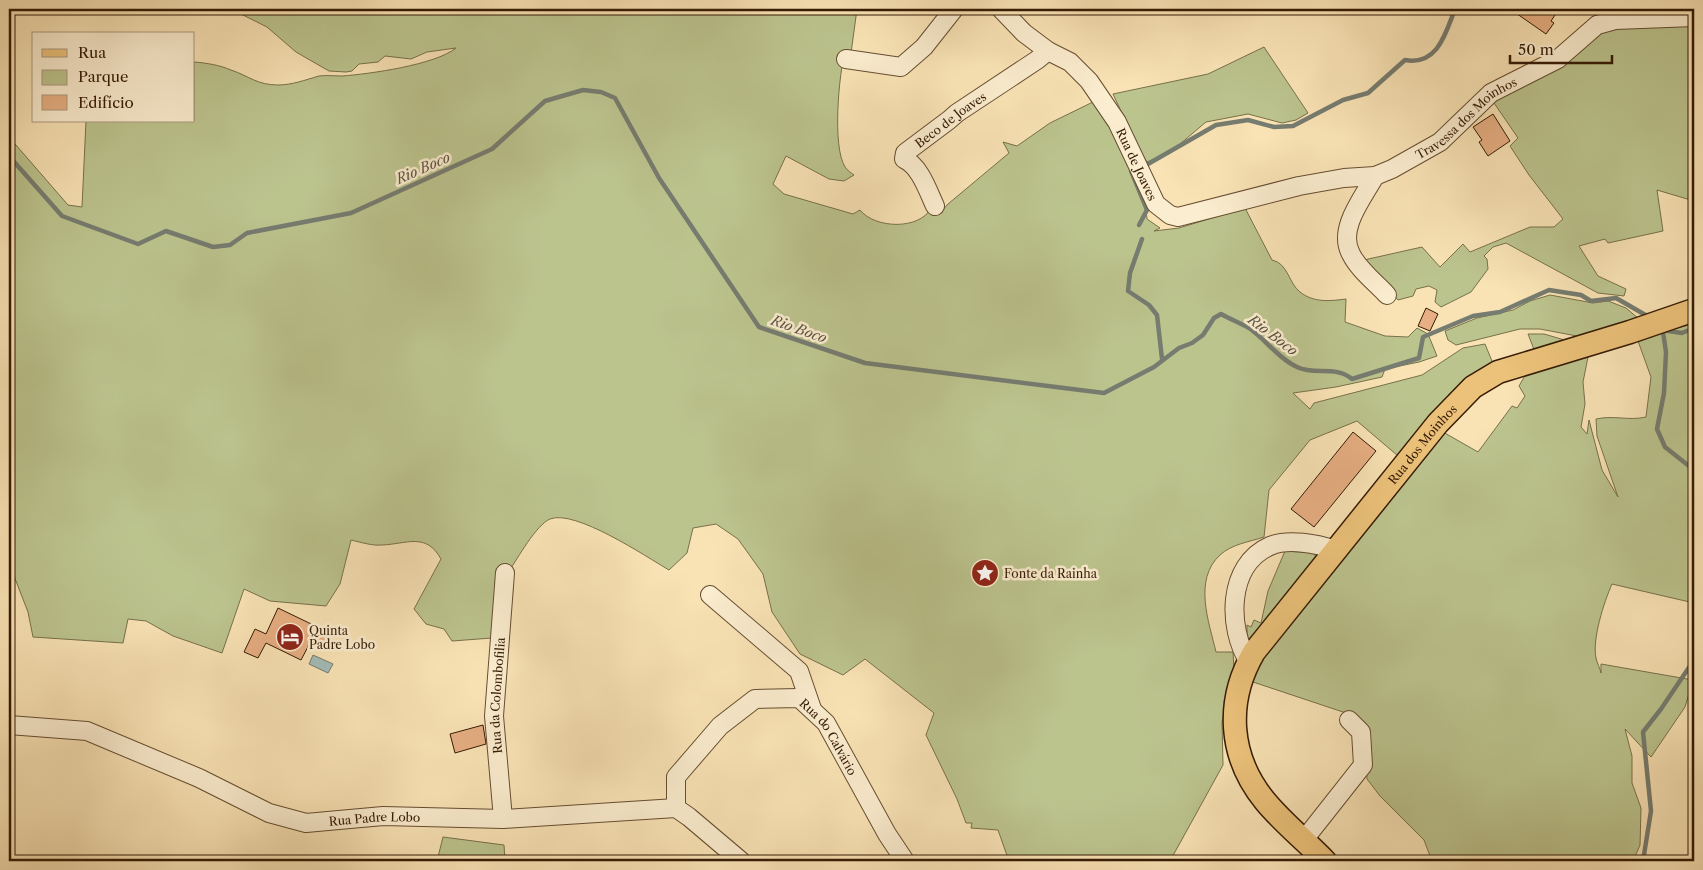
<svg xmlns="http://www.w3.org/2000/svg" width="1703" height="870" font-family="'Libre Caslon Text',serif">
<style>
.green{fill:#bcc48e;stroke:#78704a}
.water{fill:#a2bcb8;stroke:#767c70}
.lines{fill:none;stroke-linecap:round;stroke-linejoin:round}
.stream{stroke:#767c70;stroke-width:4.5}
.building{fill:#e7af83;stroke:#351b05}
.minor-casing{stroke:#664d31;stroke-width:20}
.major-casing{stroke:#351b05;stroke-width:25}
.minor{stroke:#fbedcf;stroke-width:18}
.major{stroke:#ecc27a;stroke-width:22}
.labels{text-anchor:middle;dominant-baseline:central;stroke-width:5;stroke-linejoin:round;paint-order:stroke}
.street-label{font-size:12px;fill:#351b05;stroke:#fbedcf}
.poi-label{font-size:12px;fill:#351b05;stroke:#fbedcf;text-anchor:start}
.water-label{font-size:14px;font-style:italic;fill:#5b5344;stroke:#fbedcf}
</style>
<rect width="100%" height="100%" fill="#f9e3b5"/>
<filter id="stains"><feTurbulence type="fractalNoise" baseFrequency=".004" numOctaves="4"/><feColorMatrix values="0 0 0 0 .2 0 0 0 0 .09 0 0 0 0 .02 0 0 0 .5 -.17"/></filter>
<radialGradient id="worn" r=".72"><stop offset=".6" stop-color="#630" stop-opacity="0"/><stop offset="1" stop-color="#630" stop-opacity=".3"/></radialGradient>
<g class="green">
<path d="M231,9H857L851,53L845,50C839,75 832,146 845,167C847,170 851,173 854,175L844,181L829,179L786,156L773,184L784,194L853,214L860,210C875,229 920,230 931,208L940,213L948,204L1009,153L1003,142L1017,146L1050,123L1095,101C1099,104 1103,108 1106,113C1115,128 1147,204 1147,219L1160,228L1154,231L1179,228L1245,208L1272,260C1288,263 1289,284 1300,292C1314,303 1330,301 1346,299L1345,322L1385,336L1408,337L1417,328L1428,334L1437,356L1419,362L1385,369L1382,377L1336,387L1293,393L1310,409L1314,403L1422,375L1463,348L1485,344L1494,366L1398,456L1357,421L1310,440L1269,490L1264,537C1249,542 1232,544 1220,555C1193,580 1209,622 1216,652H1233L1234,670L1222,722L1223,765L1170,861H1009L998,830L971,828L972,823H966L957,799L926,735L934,713L865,659L843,675L800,654L772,612L763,574L738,539L716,524L693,528L687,553L669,570C645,556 575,509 550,519C536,525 518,558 509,571H496L492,638L452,641L444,629L426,624L414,609L441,559C426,532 407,544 382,545C372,546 360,542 351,540L340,584L326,606L270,601L244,589L222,653L173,636L146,621L128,619L123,643L33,637L28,612L9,563V137L68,205L82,207L86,121H194V62C207,63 219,65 231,70C249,76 257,85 278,85C292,85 305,80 319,76C326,75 334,76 342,76C369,74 435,65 456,48L427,52L411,59L385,56L378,62L359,64L352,71L346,72L329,71L296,52L267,27Z"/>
<path d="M1694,25V201L1657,190L1663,231L1608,243L1605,239L1579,246L1598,276L1626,289L1624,296L1598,293L1506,243L1493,247L1484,256L1487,259L1488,269L1471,292L1441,307L1435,302L1437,290L1429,286L1416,289L1413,296L1398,300L1364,260L1422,247L1440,267L1463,244L1470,252L1530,227H1554L1563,219L1529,175L1510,146L1518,138L1492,100L1559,68L1601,30L1625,27Z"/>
<path d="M1264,47L1308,113L1296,120L1282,123L1248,114L1206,122L1180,144L1161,156L1147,162L1140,152L1113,94L1208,74Z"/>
<path d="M1550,295L1593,303L1608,301L1626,308L1639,319L1582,337L1540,329H1520L1456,345L1448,340L1445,331L1477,318L1513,310L1530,301Z"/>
<path d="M1694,324V603L1612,584C1604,602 1592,639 1596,658C1597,663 1600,668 1601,673V664L1693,680L1685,707L1651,757L1625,729L1632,756V783L1641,808L1640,845L1633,861H1432L1424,840L1380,796L1367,779L1364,733L1355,716L1250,681L1253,660L1443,432L1478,452L1512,406L1517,408L1525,396L1519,386L1526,374L1585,354L1588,357L1583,382L1585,404L1581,427L1587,434L1589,420L1602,470L1618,497L1597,436L1596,419C1614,415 1629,421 1646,417L1651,377L1638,341L1660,332Z"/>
<path d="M1528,334H1544L1568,341L1535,352Z"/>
<path d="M1285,551L1314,553L1316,558L1252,639H1247V625L1251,627L1254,620L1261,623L1268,591Z"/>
<path d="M443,837L504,845L505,861H437Z"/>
</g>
<path class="water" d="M313,655L333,664L328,673L309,664Z"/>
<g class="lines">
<g class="stream">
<path d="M9,156L62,216L138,244L166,231L213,247L230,245L247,233L351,213L492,149L545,101L583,90L601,92L615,98L659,178L759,327L865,363L1104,393L1154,367L1179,348L1192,343L1203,335L1214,318L1221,314C1230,319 1240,323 1249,328C1265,339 1279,359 1297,367C1315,376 1335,365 1352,379L1419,358L1423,337L1473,316L1500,312L1549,290L1581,295L1591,301L1616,298L1649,317"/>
<path d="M1148,164L1216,125L1248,120L1274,127L1293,126L1343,100L1368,93L1405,60C1438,66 1446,32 1455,9"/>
<path d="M1131,171L1147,210L1139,225"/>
<path d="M1142,239L1130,273L1128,291L1149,305L1157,315L1162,359"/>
<path d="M1661,330L1682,333L1694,328"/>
<path d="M1663,332L1666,352L1664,393L1657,429L1665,447L1694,470"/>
<path d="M1643,861L1651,811L1643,732L1661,709L1694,660"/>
</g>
</g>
<g class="building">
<path d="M1510,9H1559L1551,21L1554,23L1546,34Z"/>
<path d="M1493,114L1510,141L1488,156L1479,142L1482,140L1473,127Z"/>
<path d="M1426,308L1438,314L1430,331L1418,326Z"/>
<path d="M1353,432L1376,451L1314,527L1291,509Z"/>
<path d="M278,608L332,634L325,648L311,641L301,660L266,643L258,658L244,652L255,629L266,634Z"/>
<path d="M483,725L486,744L455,753L450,734Z"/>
</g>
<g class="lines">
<g class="minor-casing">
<g id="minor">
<path id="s1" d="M1001,9L1024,33L1048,51L1070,62L1089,81L1117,122L1156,204L1170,215L1178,217L1299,186L1344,178L1375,176L1392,169L1440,142L1491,93L1558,59L1597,25L1615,20L1694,17"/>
<path d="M846,59L901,67L924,47L954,9"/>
<path d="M1375,176C1363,198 1337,229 1351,254C1358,269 1376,283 1387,295"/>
<path id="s2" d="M935,206C928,191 920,166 904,159L905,153L949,120L957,113L1037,60L1048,51"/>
<path d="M710,595L799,671L812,709"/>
<path d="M1249,662C1227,628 1227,565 1270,546C1288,538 1318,544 1335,550"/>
<path id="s3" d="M9,725L87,731L199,778L269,813L306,823L383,816L503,819L676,808L689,817L741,861"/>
<path id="s4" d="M676,808V777L720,726L755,699L799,698L826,723L887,834L905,861"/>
<path id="s5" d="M503,819L494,716L505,573"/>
<path d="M1303,841L1363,765L1361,732L1349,720"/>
</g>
</g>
<g class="major-casing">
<g id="major">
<path id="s6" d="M1325,861C1306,841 1283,823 1265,801C1229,757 1225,702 1254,652L1438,423L1473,387L1498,372L1630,332L1694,310"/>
</g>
</g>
<use href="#minor" class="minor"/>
<use href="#major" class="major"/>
</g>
<defs>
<g id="sight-disc" transform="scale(1.4375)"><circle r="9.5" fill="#8f2418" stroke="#fbedcf"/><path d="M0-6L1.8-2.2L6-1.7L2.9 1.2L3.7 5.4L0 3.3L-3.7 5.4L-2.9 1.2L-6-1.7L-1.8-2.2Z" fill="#fff"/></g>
<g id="hotel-disc" transform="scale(1.4375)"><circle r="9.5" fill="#8f2418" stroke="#fbedcf"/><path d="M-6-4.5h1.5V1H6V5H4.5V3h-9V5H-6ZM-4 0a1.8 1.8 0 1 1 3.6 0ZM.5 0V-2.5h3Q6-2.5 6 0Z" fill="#fff"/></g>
</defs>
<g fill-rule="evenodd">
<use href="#sight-disc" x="985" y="573"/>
<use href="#hotel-disc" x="290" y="637"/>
</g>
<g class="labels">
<g class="street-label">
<text stroke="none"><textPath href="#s1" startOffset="592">Travessa dos Moinhos</textPath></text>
<text stroke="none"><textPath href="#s2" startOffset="120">Beco de Joaves</textPath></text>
<text stroke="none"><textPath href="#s1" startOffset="211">Rua de Joaves</textPath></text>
<text stroke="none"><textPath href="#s6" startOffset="512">Rua dos Moinhos</textPath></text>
<text stroke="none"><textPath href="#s5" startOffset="124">Rua da Colombofilia</textPath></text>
<text stroke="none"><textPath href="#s4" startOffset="236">Rua do Calvário</textPath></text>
<text stroke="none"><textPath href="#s3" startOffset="385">Rua Padre Lobo</textPath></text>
</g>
<g class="poi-label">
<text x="1004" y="573">Fonte da Rainha</text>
<text x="309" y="630">Quinta<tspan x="309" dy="14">Padre Lobo</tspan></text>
</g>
<g class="water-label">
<text transform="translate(423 168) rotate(-24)">Rio Boco</text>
<text transform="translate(799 329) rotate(19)">Rio Boco</text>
<text transform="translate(1273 335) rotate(37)">Rio Boco</text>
</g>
</g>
<rect width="1703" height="870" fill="none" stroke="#f9e3b5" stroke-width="30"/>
<rect x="10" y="10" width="1683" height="850" fill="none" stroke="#351b05" stroke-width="2.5"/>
<rect x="15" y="15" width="1673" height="840" fill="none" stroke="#351b05"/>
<rect x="32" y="32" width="162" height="90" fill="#fbedcf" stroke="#ac997e"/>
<rect x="42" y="49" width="25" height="8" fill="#ecc27a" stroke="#ac997e"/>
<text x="78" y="58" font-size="15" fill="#351b05">Rua</text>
<rect x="42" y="70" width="25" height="15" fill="#bcc48e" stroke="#ac997e"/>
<text x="78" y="82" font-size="15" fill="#351b05">Parque</text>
<rect x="42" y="95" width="25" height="15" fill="#e7af83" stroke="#ac997e"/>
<text x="78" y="108" font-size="15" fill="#351b05">Edifício</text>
<path d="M1510 55v8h102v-8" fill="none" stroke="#351b05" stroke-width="2.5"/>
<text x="1518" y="55" font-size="15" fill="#351b05" stroke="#fbedcf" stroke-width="4" paint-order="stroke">50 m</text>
<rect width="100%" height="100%" filter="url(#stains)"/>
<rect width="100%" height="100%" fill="url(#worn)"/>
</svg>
